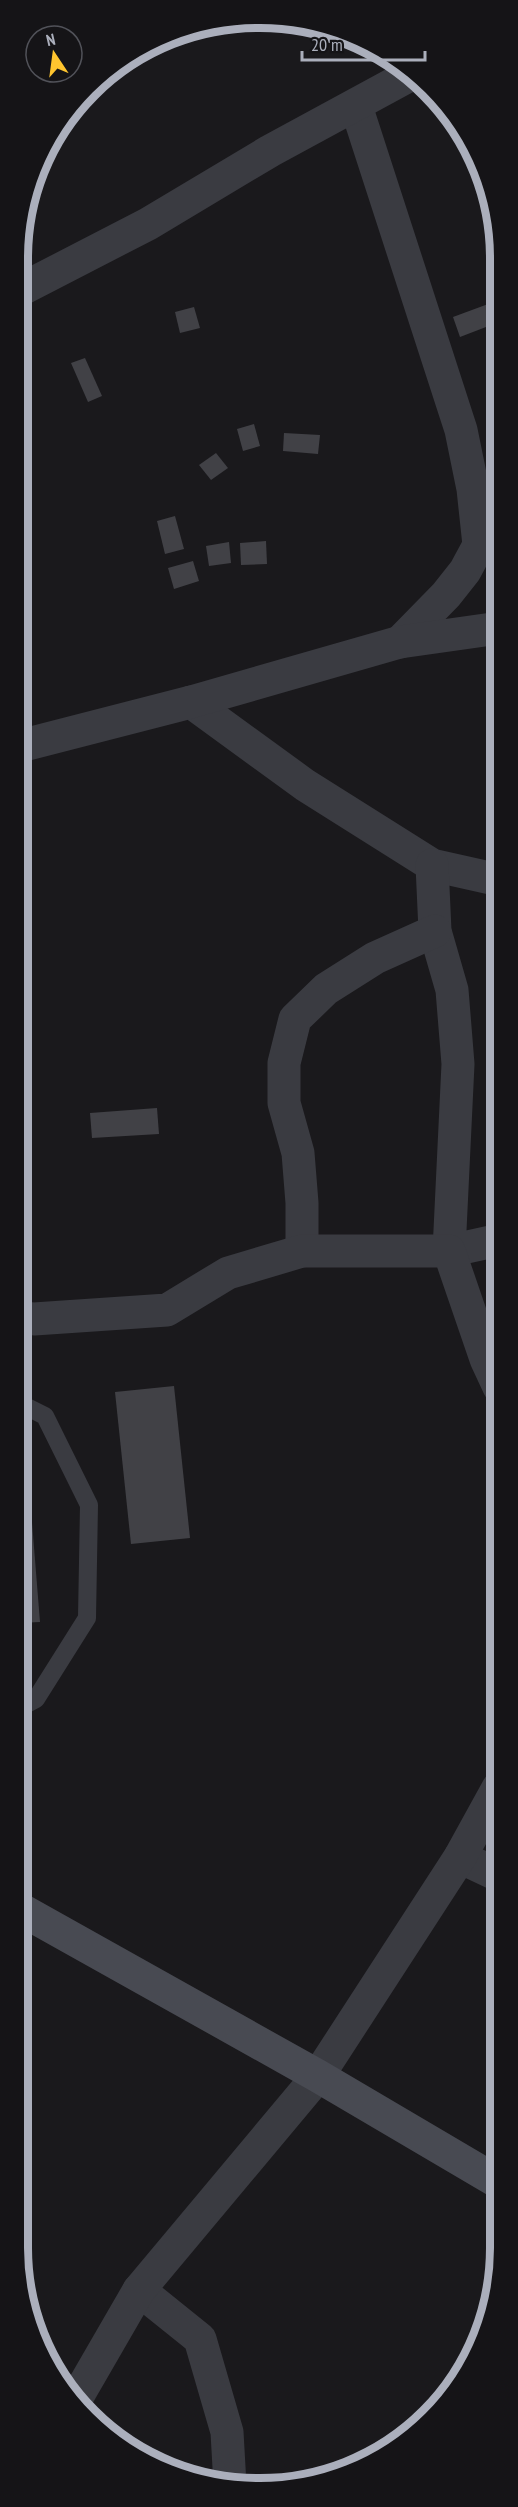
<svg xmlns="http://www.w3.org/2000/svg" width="518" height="2507" font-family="'PT Sans Narrow',sans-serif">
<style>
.building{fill:#414146}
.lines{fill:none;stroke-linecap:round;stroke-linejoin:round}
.lane{stroke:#3a3b41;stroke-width:18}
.street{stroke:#3a3b41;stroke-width:33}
.secondary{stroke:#484a52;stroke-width:33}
.rim{fill:none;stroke:#abafbc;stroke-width:8}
</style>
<rect width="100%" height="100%" fill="#1a191c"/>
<g class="building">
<path d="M499,300V322L460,337L453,317Z"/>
<path d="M194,307L200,328L180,333L175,312Z"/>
<path d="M85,358L102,396L88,402L71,363Z"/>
<path d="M254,424L260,446L243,451L237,429Z"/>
<path d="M284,433L320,435L318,454L283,451Z"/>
<path d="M216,453L228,468L211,480L199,465Z"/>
<path d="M175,516L184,549L165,554L157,521Z"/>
<path d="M266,541L267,564L241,565L240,543Z"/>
<path d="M229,542L231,563L209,566L206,546Z"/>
<path d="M193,561L199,581L174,589L168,568Z"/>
<path d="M157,1108L159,1134L92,1138L90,1113Z"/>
<path d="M174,1386L190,1538L131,1544L115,1392Z"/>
<path d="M19,1435H25L40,1622L19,1623Z"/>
</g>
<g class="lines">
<path class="lane" d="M19,1708L36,1699L87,1618L89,1505L45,1416L19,1403"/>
<g class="street">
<path d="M356,106L461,430L473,489L479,545L465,571L446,595L400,642"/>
<path d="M20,290L148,224L270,151L410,75"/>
<path d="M191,702L305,785L432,865L499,880"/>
<path d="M20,746L191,702L400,642L499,628"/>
<path d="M432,865L435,931L452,990L458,1064L449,1251L499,1240"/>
<path d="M302,1251V1203L298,1153L284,1103V1063L295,1019L326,989L375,958L435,931"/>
<path d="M19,1317L34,1319L167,1310L228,1273L302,1251H449L486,1359L499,1387"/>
<path d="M460,1857L498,1875"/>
<path d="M139,2290L200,2339L227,2432L230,2485"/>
<path d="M76,2399L139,2290L318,2076L460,1857L498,1788"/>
</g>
<path class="secondary" d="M18,1908L318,2076L498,2182"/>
</g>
<path d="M0 0H518V2507H0ZM258 28H260A230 230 0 0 1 490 258V2248A230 230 0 0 1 260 2478H258A230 230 0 0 1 28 2248V258A230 230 0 0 1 258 28Z" fill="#151417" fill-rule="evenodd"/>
<path class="rim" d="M258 28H260A230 230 0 0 1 490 258V2248A230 230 0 0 1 260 2478H258A230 230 0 0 1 28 2248V258A230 230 0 0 1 258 28Z"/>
<g transform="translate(54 54) rotate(347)"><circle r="28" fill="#151417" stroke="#515259" stroke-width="1.5"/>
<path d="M0-4.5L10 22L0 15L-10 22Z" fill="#ffc52f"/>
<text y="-9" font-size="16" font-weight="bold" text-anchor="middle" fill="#abafbc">N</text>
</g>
<path d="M302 51v9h123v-9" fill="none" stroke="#abafbc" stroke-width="3"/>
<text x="311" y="51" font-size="18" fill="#abafbc" stroke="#151417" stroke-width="4.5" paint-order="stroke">20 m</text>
</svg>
